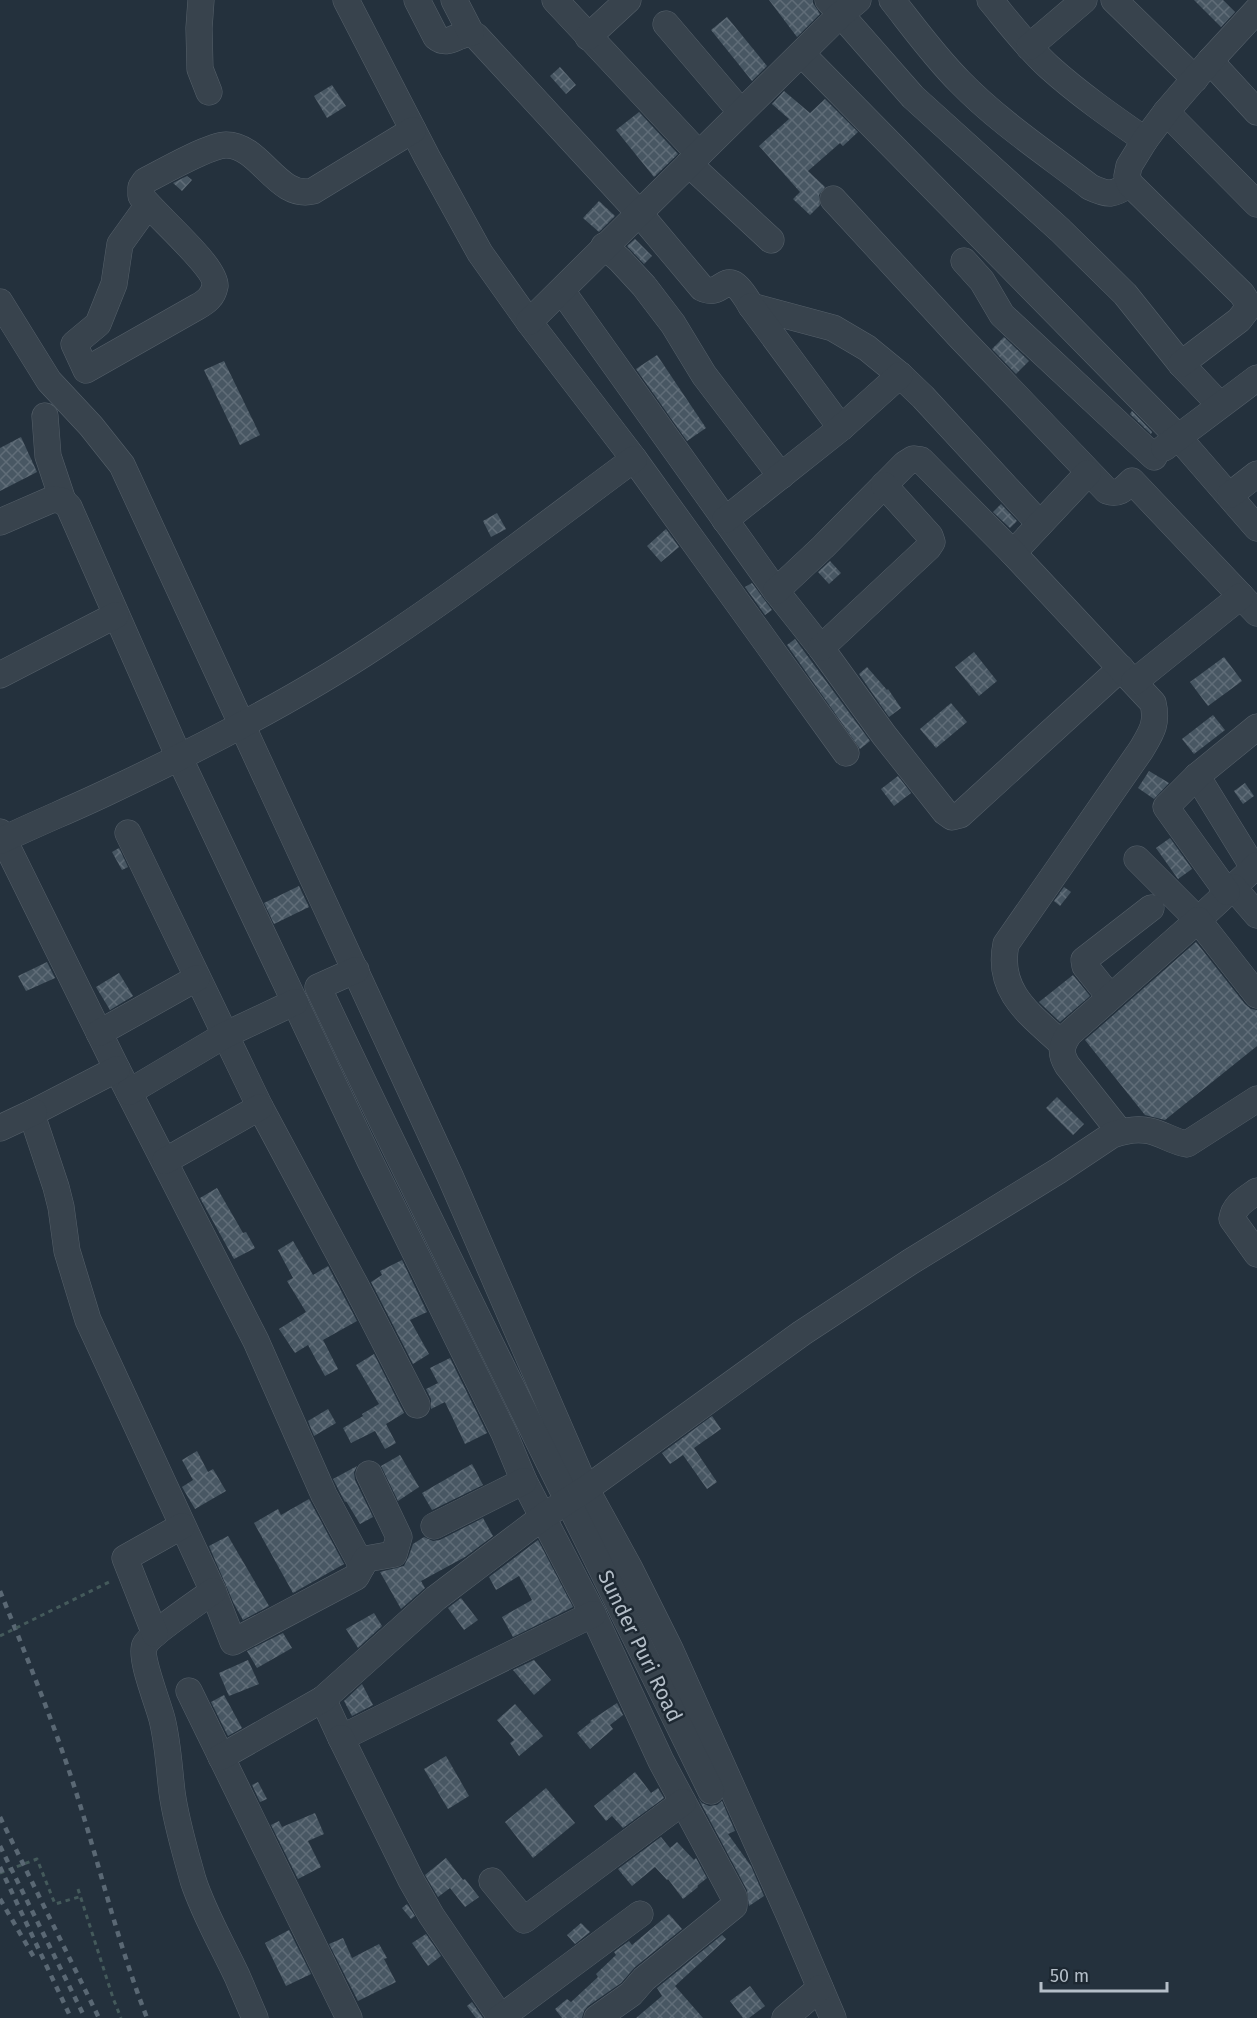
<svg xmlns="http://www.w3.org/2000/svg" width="1257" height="2018" font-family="'Fira Sans',sans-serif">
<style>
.building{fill:url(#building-cross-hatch)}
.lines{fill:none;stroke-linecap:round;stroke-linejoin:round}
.minor-casing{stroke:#56616b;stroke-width:27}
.path{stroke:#445a5b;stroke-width:3;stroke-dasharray:4.5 4.5;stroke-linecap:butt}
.minor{stroke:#38434d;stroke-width:26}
.rail{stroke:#5a6874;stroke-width:4.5;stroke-dasharray:6 6;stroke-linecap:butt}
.path-bridge{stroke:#445a5b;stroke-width:3;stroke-dasharray:4.5 4.5;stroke-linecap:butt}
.labels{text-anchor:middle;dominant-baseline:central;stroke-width:5;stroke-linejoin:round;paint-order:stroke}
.street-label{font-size:21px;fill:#b4bec8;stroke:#1d2832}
</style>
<defs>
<pattern id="building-cross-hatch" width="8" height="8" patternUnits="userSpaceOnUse" patternTransform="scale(1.5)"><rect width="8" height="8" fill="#485763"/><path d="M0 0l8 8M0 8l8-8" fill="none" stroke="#606d78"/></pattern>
</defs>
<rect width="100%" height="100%" fill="#24313d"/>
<g class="building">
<path d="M769,0H813V3L820,14L797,37Z"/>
<path d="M1194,0H1223L1235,12L1221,27Z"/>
<path d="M727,17L767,66L752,81L711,30Z"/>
<path d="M560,67L576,85L566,94L550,76Z"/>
<path d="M332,85L346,106L327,118L314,96Z"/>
<path d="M784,91L810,113L825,99L858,132L843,146L840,143L808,171L825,187L819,195L820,205L810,215L793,199L800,192L759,146L789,119L772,104Z"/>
<path d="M639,112L678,154L654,177L616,130Z"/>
<path d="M187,176L192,180L182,191L173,183Z"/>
<path d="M599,201L615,216L599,232L583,218Z"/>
<path d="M635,239L652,256L644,264L627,246Z"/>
<path d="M1004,337L1029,361L1016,374L992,349Z"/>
<path d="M657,355L706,428L687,441L636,369Z"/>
<path d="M224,361L260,435L240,445L204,370Z"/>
<path d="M1132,411L1152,432L1151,434L1130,414Z"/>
<path d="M21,437L37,472L0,491V448Z"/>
<path d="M1001,504L1017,521L1010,528L993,512Z"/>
<path d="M497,513L506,529L491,537L483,521Z"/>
<path d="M666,529L679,547L661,562L647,546Z"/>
<path d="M830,561L841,573L829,584L818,572Z"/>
<path d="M752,583L772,610L765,615L745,587Z"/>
<path d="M795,639L870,741L860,749L787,645Z"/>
<path d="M974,652L997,681L979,696L955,667Z"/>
<path d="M1224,657L1242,681L1208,706L1190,682Z"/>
<path d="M867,667L887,690L888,689L901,708L889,717L859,674Z"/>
<path d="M951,703L967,722L936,748L920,729Z"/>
<path d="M1213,715L1225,730L1194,754L1182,739Z"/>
<path d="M1149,771L1169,783L1154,799L1138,788Z"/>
<path d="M898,776L911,793L894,806L881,789Z"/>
<path d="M1245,783L1254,796L1243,804L1234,791Z"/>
<path d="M1170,838L1192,869L1178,879L1156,848Z"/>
<path d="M119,848L128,867L122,870L112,852Z"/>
<path d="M299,886L309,907L274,924L264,903Z"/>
<path d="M1064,887L1071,892L1060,906L1054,901Z"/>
<path d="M1196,942L1245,1004L1251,1009L1257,1010V1046L1165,1120L1145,1115L1085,1040Z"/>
<path d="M47,962L55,978L26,991L18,976Z"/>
<path d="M119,973L133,996L110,1010L96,987Z"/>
<path d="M1073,975L1090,996L1060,1022L1039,1002Z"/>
<path d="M1057,1097L1084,1124L1073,1135L1046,1108Z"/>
<path d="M217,1188L243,1233L246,1232L255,1248L234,1259L200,1198Z"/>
<path d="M293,1241L313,1275L328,1266L357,1321L323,1340L338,1369L325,1376L308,1345L295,1353L279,1329L306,1312L287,1281L293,1278L278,1250Z"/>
<path d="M402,1260L427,1312L410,1320L429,1354L413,1364L371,1282L382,1275L380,1271Z"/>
<path d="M374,1354L404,1413L386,1424L396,1443L385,1449L375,1431L351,1443L343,1428L363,1416L362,1414L379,1404L356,1365Z"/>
<path d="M450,1358L487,1433L465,1444L445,1402L431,1409V1399L426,1389L438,1383L430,1368Z"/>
<path d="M328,1409L336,1423L314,1436L308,1421Z"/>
<path d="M712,1416L721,1429L694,1448L717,1482L707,1489L683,1455L670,1464L662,1453Z"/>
<path d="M197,1451L208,1472L213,1469L226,1491L195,1509L182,1487L193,1480L182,1460Z"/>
<path d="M400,1455L419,1487L398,1501L381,1466Z"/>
<path d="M472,1464L483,1485L432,1510L422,1493Z"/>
<path d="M357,1466L354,1472L355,1480L373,1517L360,1524L346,1501L345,1502L333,1479Z"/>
<path d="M309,1499L344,1564L293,1593L254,1523L278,1509L281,1515Z"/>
<path d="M483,1518L493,1536L465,1557L421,1581L425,1588L401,1609L380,1572L404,1566L408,1558L413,1544L424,1537L433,1541L440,1540Z"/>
<path d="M228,1536L269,1606L243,1620L234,1604L209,1546Z"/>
<path d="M538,1540L573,1607L513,1637L502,1617L532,1600L519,1576L496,1590L489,1577Z"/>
<path d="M461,1598L478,1620L464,1630L448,1608Z"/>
<path d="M374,1613L382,1626L358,1648L346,1629Z"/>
<path d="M283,1633L292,1648L257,1668L247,1651Z"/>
<path d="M248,1660L259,1684L229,1696L219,1673Z"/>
<path d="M534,1660L551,1680L534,1695L513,1670Z"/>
<path d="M362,1684L373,1705L352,1716L344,1701Z"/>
<path d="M224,1695L242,1728L228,1736L211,1702Z"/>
<path d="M617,1703L623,1715L610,1725L613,1729L590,1749L577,1733L591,1722L590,1721Z"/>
<path d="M515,1704L543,1736L519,1756L510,1743L514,1740L497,1720Z"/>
<path d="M446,1756L469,1796L448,1809L424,1769Z"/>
<path d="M635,1772L651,1793L658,1788L664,1798L623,1828L612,1816L606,1821L594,1806Z"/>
<path d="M258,1782L267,1799L260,1802L252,1785Z"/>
<path d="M546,1788L575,1823L533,1858L505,1822Z"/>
<path d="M698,1798L702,1803L709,1806L717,1805L722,1801L735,1831L728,1834L751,1866L764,1896L749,1906L747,1890Z"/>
<path d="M315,1813L324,1834L308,1841L321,1867L298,1879L271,1825L279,1821L282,1827Z"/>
<path d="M661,1837L670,1848L677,1842L694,1860L696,1858L707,1878L697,1886L698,1887L683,1899L668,1879L667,1880L655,1867L632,1886L618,1869Z"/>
<path d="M446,1858L463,1880L465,1879L479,1897L465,1907L450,1888L438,1897L425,1875Z"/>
<path d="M407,1904L415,1916L411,1919L402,1908Z"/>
<path d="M669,1914L682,1929L635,1967L621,1983L588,2006L584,2011L582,2018H562L555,2009L567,1999L571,2002L598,1977L596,1974L616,1955L614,1952L629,1941L632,1945Z"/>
<path d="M581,1923L590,1932L575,1944L567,1935Z"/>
<path d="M289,1930L311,1974L286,1986L265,1943Z"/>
<path d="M426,1934L441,1956L428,1966L412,1943Z"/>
<path d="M722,1935L726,1939L675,1986L703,2018H636L662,1996L657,1988Z"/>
<path d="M343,1938L352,1958L379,1944L387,1958L384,1959L396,1982L358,2001L329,1944Z"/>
<path d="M750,1986L765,2006L749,2018H743L730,2001Z"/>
<path d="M472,2002L483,2018H476L467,2006Z"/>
</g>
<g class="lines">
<g class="minor-casing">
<g id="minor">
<path d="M201,0L199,28L200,69L209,92"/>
<path d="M346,0L427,157L480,253L529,322L634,459L846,753"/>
<path d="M417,0L436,37C450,49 460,28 476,36L639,213L702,288C726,300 724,259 751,306L833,328L867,348L900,375L923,397L1040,524"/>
<path d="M454,0L471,33"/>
<path d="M555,0L699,154"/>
<path d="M828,0L913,97L1060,230L1125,294L1181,364L1220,405"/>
<path d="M892,0C914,28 935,57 960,82C999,122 1046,153 1090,187C1109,196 1113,195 1130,184"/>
<path d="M990,0C1009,23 1027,47 1049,67C1079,94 1112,117 1145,140"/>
<path d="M1114,0L1195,79"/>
<path d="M666,24L741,112"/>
<path d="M588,37L628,0"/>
<path d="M1029,47L1084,0"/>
<path d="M802,54L1178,437L1257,528"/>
<path d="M1210,61L1257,112"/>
<path d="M1166,112L1257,204"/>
<path d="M689,164L771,240"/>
<path d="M833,199L959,336L1107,491C1119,495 1124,489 1132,481L1257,613"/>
<path d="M148,205L120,244L114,284L98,324L74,344L86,370L197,307C206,302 213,297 215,286C217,267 155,215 141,196V187L145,181C162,172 210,145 226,145C261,145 277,200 313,191L413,130"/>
<path d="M604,246L620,260L644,286L673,324L704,375L781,476"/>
<path d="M964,261L982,281L1002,315L1154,457"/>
<path d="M562,291L776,591L821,648L884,735L945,812L952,817L960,815L1121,668"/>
<path d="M0,302L49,381L91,426L122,465L450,1176L586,1489L630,1569L670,1649L790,1917L833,2018"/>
<path d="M751,306L841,428"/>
<path d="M529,322L840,15L858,0"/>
<path d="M1181,364L1239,320L1246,311L1247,302L1242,294L1130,184L1127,176L1129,166L1145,140L1166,112L1210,61L1257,10"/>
<path d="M45,416L48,456L63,501"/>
<path d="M1164,448L1257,378"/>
<path d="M1230,495L1257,474"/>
<path d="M725,520L841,428L900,375"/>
<path d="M0,522L53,499L63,501L69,507L179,757L370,1161L504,1433L524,1481L593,1614L661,1761L734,1897V1906L644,1979L631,1994L597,2018"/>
<path d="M1013,553L1088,473"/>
<path d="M776,591L823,547L905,464L913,459L921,460L1013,553L1153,703C1158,724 1151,733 1141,750L1006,944C996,992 1031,1015 1062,1044"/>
<path d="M821,648L928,548L932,542L930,536L884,485"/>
<path d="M0,675L116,615"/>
<path d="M1134,682L1241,596"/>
<path d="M1197,776L1253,867"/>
<path d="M0,832L117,1069L256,1341L324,1495L362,1566"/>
<path d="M128,833L260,1107L356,1286L417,1405"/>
<path d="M0,841C37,823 75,808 112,790C203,747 295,700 379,644C467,586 550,521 634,459"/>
<path d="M1137,859L1198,920L1257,865"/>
<path d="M1233,887L1257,915"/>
<path d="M1227,892L1166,807L1197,776L1257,727"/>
<path d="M356,970L318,987C445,1257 580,1523 711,1791"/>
<path d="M1110,997L1085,966L1084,960L1151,908"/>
<path d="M99,1033L197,978"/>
<path d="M117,1069L34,1112L33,1118L56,1187L61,1207L67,1251L88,1320L213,1591L233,1642L356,1577L366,1559L394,1554L399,1537L369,1474"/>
<path d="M129,1092L225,1035L295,1002"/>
<path d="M0,1128L34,1112"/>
<path d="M1120,1132L1067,1065C1060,1053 1061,1046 1069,1034L1198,920L1257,995"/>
<path d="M165,1161L260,1107"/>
<path d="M1257,1191C1246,1199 1234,1205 1232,1219L1257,1254"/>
<path d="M434,1526L524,1481"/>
<path d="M213,1591C200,1601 150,1634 145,1645C139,1657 158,1703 162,1719C168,1743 169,1767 172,1792C176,1822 185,1851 193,1880C204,1914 222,1944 237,1976C243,1990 249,2004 255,2018"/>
<path d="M155,1634L125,1558L182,1526"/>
<path d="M189,1691L349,2018"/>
<path d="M323,1699L341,1738L593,1614"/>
<path d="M341,1738L411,1880L431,1915L501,2018"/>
<path d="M221,1757L323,1699L436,1598L544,1516L586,1489L802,1333L910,1262L1058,1171L1112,1135C1123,1131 1138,1128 1150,1131C1163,1134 1174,1142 1187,1144L1257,1099"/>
<path d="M492,1881L524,1920L683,1802"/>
<path d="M500,2018L640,1914"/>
<path d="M785,2018L820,1988"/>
</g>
</g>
<g class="path">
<path d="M0,1873L37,1859L55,1904L79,1897"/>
<path d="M78,1889L113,1998L121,2018"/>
</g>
<use href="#minor" class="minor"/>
<g class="rail">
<path d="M0,1591C27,1658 54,1723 76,1792C100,1867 118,1944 147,2018"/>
<path d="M0,1817L99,2018"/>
<path d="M0,1846L85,2018"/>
<path d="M0,1867L71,2018"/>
<path d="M0,1899L35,1959"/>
</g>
<path class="path-bridge" d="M0,1636L111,1581"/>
</g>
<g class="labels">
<g class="street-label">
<text transform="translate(640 1646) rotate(64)">Sunder Puri Road</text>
</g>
</g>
<path d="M1041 1982v9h126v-9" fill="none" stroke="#b4bec8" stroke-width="3"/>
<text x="1050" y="1982" font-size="18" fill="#b4bec8" stroke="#1d2832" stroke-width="4.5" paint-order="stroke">50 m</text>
</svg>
